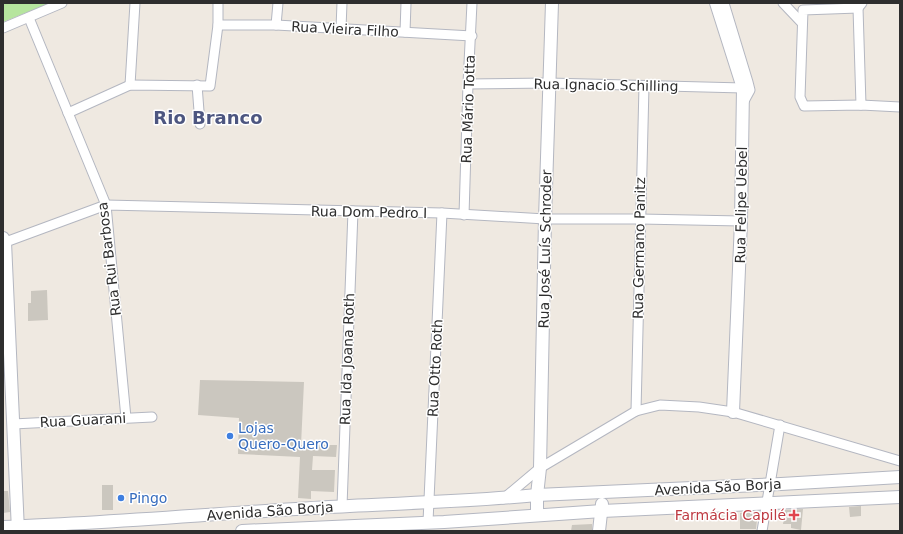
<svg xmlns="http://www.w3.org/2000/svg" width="903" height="534" font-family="'DejaVu Sans',sans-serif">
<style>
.green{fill:#b6e59e}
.building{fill:#cbc7bf}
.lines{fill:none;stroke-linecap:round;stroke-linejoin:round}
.street-casing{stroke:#b4b7c1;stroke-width:11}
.secondary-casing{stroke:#b4b7c1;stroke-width:14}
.street{stroke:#fff;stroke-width:9}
.secondary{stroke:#fff;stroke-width:12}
.shop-dot{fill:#3f7fe0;stroke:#fff;stroke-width:1.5}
.health-dot{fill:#e0444e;stroke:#fff;stroke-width:1.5}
.labels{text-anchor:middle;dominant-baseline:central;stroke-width:3;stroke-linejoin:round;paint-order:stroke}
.street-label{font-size:14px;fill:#2e2e2e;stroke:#fff}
.shop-label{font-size:14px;fill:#366cbe;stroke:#fff;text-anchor:start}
.health-label{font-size:14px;fill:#be3a42;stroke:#fff;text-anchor:end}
.district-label{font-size:18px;font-weight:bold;fill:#4d5680;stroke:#fff}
</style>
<rect width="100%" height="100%" fill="#efe9e1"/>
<path class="green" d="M3,3H50L3,22Z"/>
<g class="building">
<path d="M47,290L48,320L28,321V303H31V291Z"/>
<path d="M200,380L304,382L301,445H337L336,457L313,456L312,470H335L334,492L311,491V499L298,498L300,457L238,454L239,418L198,415Z"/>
<rect x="102" y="485" width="11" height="25"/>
<path d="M3,491H8L10,512L3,513Z"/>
<path d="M861,506V516L850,517L849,507Z"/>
<path d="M803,509L801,530L791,528V524H783L785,510Z"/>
<path d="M758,511L756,529H740V513Z"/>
<path d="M592,524V531H571L572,525Z"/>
</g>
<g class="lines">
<g class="street-casing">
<g id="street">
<path d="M724,3L748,82L750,90L744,101"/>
<path d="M783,3L802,23"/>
<path d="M862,3L858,8L803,10L800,97L804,106L861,105L900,107"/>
<path d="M858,8L861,105"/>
<path d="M29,18L106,205L126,418"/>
<path d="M218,25H276L472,36"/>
<path d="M276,25L278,3"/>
<path d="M3,28L62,3"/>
<path d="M341,28L342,3"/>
<path d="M405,32L406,3"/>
<path d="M468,84L549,83L743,88"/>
<path d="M130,85L135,3"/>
<path d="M197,85L200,124"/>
<path d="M68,113L130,85L210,86L218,25V3"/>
<path d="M464,215L468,84L472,3"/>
<path d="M3,243L106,205L442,213L545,219H640L741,221"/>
<path d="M636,411L644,86"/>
<path d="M13,424L152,417"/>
<path d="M503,499L540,468L636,411L660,405L699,407L733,412L900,461"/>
<path d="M342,506L353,211"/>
<path d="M428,522L442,213"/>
<path d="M762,531L780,425"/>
</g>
</g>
<g class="secondary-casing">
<g id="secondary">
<path d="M716,3L743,88L741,221L733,412"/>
<path d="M3,238L5,242L18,531"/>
<path d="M537,515V495L540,468L545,219L552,3"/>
<path d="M3,527C112,523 220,513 329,507C398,503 467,502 537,495L781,484L900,477"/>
<path d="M242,531L444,522L602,511L900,497"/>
<path d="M599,531L602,504"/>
</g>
</g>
<use href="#street" class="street"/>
<use href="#secondary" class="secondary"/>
</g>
<g class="shop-dot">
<circle cx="230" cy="436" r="4"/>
<circle cx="121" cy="498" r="4"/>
</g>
<path class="health-dot" d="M792 509h4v4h4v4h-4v4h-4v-4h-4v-4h4z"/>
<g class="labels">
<g class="street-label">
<text transform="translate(345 29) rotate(3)">Rua Vieira Filho</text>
<text transform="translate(606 85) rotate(1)">Rua Ignacio Schilling</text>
<text transform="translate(468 109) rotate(-88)">Rua Mário Totta</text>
<text transform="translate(741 205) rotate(-89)">Rua Felipe Uebel</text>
<text transform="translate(369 212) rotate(1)">Rua Dom Pedro I</text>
<text transform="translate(639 248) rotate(-89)">Rua Germano Panitz</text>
<text transform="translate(545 249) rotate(-89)">Rua José Luís Schroder</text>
<text transform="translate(109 259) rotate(-97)">Rua Rui Barbosa</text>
<text transform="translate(347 359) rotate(-88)">Rua Ida Joana Roth</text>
<text transform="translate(435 368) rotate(-87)">Rua Otto Roth</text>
<text transform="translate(83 420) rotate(-3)">Rua Guarani</text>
<text transform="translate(718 487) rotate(-3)">Avenida São Borja</text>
<text transform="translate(270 511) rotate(-4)">Avenida São Borja</text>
</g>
<g class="shop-label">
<text x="238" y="428">Lojas<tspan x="238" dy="16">Quero-Quero</tspan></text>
<text x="129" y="498">Pingo</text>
</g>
<g class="health-label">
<text x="786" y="515">Farmácia Capilé</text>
</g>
<g class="district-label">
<text x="208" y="117">Rio Branco</text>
</g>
</g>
<rect width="903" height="534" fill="none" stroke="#2e2e2e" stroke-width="8"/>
</svg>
